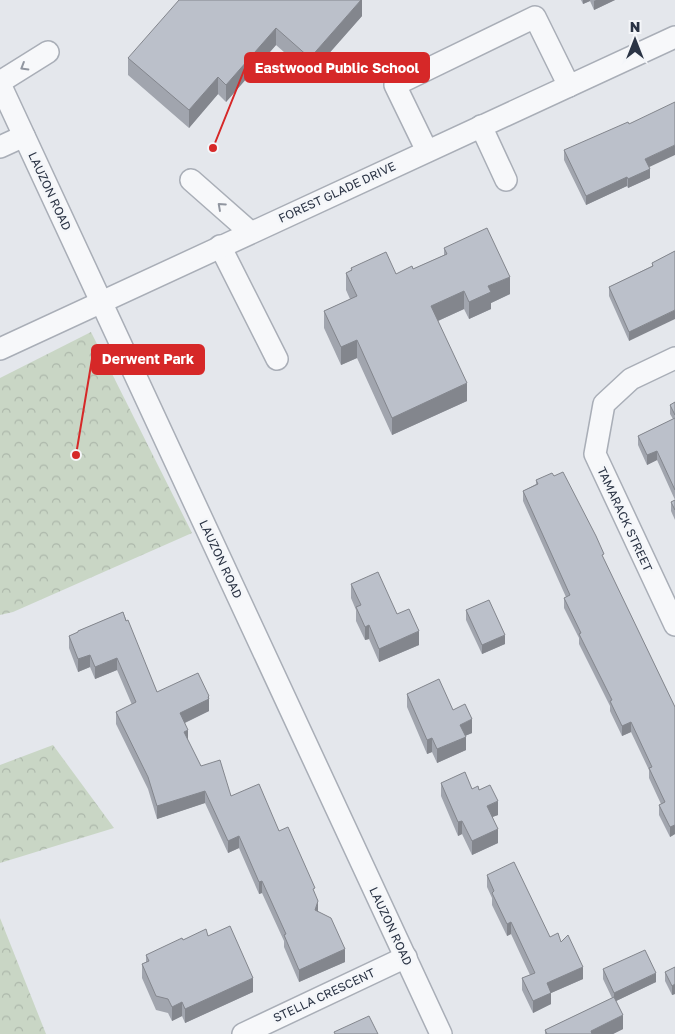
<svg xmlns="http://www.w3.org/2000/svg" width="675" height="1034" font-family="'Golos Text',sans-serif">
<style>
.park{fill:url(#park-crowns)}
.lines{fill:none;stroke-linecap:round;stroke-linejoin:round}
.minor-casing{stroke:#a9aeb7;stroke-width:24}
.minor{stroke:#f7f8fa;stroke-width:21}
.wall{fill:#a1a5ae}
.shaded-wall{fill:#83868d}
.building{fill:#bbc0ca;stroke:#83868d}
.oneway{stroke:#9196a0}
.labels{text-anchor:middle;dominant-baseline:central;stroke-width:5;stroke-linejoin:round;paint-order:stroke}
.street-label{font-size:12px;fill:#2b3445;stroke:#f4f6f9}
.leader{fill:none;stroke:#d62828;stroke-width:2}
.callout-dot{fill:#d62828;stroke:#f4f6f9;stroke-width:2}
.callout{fill:#d62828;stroke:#d62828;stroke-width:2}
.callout-label{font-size:14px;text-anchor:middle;font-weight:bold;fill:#fff}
</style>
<defs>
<pattern id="park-crowns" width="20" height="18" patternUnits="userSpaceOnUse" patternTransform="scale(1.25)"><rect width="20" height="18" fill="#c9d6c5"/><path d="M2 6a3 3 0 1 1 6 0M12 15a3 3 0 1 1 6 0" fill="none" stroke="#adb8ab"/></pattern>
</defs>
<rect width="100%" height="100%" fill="#e4e7ec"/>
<g class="park">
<path d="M91,332L192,533L13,612L0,615V378Z"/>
<path d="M53,745L114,828L0,863V765Z"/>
<path d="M0,918L46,1034H0Z"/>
</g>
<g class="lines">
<g class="minor-casing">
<g id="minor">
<path d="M0,82L48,52"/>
<path d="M0,84L441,1034"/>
<path d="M481,126L506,180"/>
<path d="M0,147L24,136"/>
<path d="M427,151L395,85L535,17L569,86"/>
<path d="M191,180L250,232"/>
<path d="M220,246L277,359"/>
<path d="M0,349L675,37"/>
<path d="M675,358L631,379L604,404L595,454L675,625"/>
<path d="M243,1034L406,957"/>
</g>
</g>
<use href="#minor" class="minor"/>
</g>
<g class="wall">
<path d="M362,0V16L310,75L276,45L226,102L218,94L189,128L128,75V58Z"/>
<path d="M581,0H615L594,10L590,1L583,4Z"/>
<path d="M564,150L649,167L650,178L628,188L627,186L586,205L564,160Z"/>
<path d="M444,248L510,294L491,303V309L469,319L464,309L438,321L467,401L392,435L357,358L341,365L324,328V311L350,299L346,290V273L351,270V268L396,274L413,269L444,255Z"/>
<path d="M675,251L629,341L609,296V287L652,266V263Z"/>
<path d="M675,402V500L657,460L647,465L638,445V436L673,419L670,414V405Z"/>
<path d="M536,480L604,560L675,707V834L670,837L659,815V805L661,804L649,778V770L631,732L622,736L610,711V706L579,644V638L564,608V598L566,597L523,501V491L536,484Z"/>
<path d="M675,500V520L671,511V502Z"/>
<path d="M351,584L397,614L419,645L379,662L369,639L365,640L356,621V610L351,598Z"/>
<path d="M466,610L505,644L482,654L466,620Z"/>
<path d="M123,612L157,692L209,708V711L185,723L188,741L201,766L231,796L279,831L315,894L318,911L345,962L299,982L284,947V941L262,893L259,894L239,848L228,853L205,803L157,819L148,789L116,724V712L132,705L117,670L95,679L90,667L78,672L69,648V636L78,632V631Z"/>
<path d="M407,694L453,710L472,733L465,736L466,750L437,763L432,752L427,754L407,707Z"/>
<path d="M441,783L479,790L498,815L492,817L498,843L472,855L462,834L458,836L441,796Z"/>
<path d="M487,875L550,937L561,942L583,979L551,993V1004L533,1013L522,990V978L530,975L511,934L507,936L492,905V898L487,887Z"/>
<path d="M208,936L253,992L185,1023L182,1016L172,1021L168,1013L156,1010L142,978V964L146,962V955L183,940Z"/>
<path d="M675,967V994L672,995L665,981V972Z"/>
<path d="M603,969L656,982L616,1001L623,1029L613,1034H545V1030L612,998L603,979Z"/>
</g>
<g class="shaded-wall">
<path d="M361,0H362V16L310,75V58Z"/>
<path d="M583,0H590V1L583,4Z"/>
<path d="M596,0H615L594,10V1Z"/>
<path d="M276,28V45L226,102V85Z"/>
<path d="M218,77V94L189,128V110Z"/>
<path d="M675,145V155L645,169V159Z"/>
<path d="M650,169V178L628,188V179Z"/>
<path d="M627,177V186L586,205V196Z"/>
<path d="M510,277V294L491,303V309L469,319V302L488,286Z"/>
<path d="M464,291V309L431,324V306Z"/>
<path d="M675,310V319L629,341V332Z"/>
<path d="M357,340V358L341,365V347Z"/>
<path d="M467,383V401L392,435V418Z"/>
<path d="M657,451V460L647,465V455Z"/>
<path d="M369,625V639L365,640V627Z"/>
<path d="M419,631V645L379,662V649Z"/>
<path d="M505,635V644L482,654V645Z"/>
<path d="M90,655V667L78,672V659Z"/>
<path d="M117,658V670L95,679V667Z"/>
<path d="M209,696V711L180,725V713Z"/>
<path d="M472,719V733L460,738V725Z"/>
<path d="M631,722V732L622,736V726Z"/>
<path d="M188,730V742L184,732Z"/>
<path d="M466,737V750L437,763V749Z"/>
<path d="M432,738V752L427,754V740Z"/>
<path d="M205,791V803L157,819V806Z"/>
<path d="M498,801V815L487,819V806Z"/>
<path d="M462,821V834L458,836V822Z"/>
<path d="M675,825V834L670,837V827Z"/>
<path d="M498,829V843L472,855V841Z"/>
<path d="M239,836V848L228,853V841Z"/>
<path d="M262,881V893L259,894V882Z"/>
<path d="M318,901V914L315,910Z"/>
<path d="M511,922V934L507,936V924Z"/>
<path d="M345,949V962L299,982V970Z"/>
<path d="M583,967V979L551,993V1004L533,1013V1001L547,983Z"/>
<path d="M656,973V982L614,1002V993Z"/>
<path d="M253,978V992L185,1023V1009Z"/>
<path d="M675,984V994L672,995V986Z"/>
<path d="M182,1002V1016L172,1021V1007Z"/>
<path d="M623,1015V1029L613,1034H591V1031Z"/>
</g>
<g class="building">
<path d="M179,0H361L310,58L276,28L226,85L218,77L189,110L128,58Z"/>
<path d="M675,102V145L645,159L650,169L628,179L627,177L586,196L564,150L628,122L629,124Z"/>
<path d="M487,228L510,277L488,286L491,292L469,302L464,291L431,306L467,383L392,418L357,340L341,347L324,311L357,296L346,273L352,270L351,268L386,252L396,274L412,266L413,269L447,254L444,248Z"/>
<path d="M675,251V310L629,332L609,287L653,266L652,263Z"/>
<path d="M675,402V415L670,405Z"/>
<path d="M675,418V490L657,451L647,455L638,436Z"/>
<path d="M563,472L596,536L604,554L602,555L675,707V825L670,827L659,805L665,802L649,768L652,767L631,722L622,726L610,701L612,700L579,634L581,633L564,598L570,595L523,491L538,484L536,480L552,473L554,476Z"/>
<path d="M675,500V510L671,502Z"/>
<path d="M378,572L397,614L409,609L419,631L379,649L369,625L365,627L356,607L361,605L351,584Z"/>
<path d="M489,600L505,635L482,645L466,610Z"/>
<path d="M123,612L126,621L128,620L157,692L198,673L209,696L208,697L209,699L180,713L188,730L184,732L201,766L220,760L231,796L259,784L279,831L288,827L315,888L313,889L318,901L315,910L331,918L345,949L299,970L284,935L286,934L262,881L259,882L239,836L228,841L205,791L157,806L148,777L116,712L136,702L117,658L95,667L90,655L78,659L69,636L78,632V631Z"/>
<path d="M439,679L453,710L465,704L472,719L460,725L466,737L437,749L432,738L427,740L407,694Z"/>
<path d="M465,772L472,789L478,786L479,790L490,785L498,801L487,806L498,829L472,841L462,821L458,822L441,783Z"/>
<path d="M514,862L550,937L558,933L561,942L568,935L583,967L547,983L551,993L533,1001L522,978L535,973L511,922L507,924L492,893L494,891L487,875Z"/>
<path d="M230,926L253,978L185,1009L182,1002L172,1007L168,999L156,996L142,964L149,961L146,955L182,938L183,940L206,929L208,936Z"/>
<path d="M645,950L656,973L614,993L603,969Z"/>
<path d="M675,967V984L672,986L665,972Z"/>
<path d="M614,997L623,1015L591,1031L592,1034H547L545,1030Z"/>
<path d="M369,1016L378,1034H335L334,1032Z"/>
</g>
<defs><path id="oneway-chevron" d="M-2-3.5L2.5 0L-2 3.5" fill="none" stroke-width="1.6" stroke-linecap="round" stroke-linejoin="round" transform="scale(1.25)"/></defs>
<g class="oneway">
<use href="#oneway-chevron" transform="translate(24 67) rotate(149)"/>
<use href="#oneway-chevron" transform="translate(221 206) rotate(-138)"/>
</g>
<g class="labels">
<g class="street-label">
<text transform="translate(50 191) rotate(65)">LAUZON ROAD</text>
<text transform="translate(337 192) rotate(-25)">FOREST GLADE DRIVE</text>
<text transform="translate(625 519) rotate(65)">TAMARACK STREET</text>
<text transform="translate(221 559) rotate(65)">LAUZON ROAD</text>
<text transform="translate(391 926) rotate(65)">LAUZON ROAD</text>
<text transform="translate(324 995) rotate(-25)">STELLA CRESCENT</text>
</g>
</g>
<path class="leader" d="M213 148L245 68M76 455L92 359"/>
<g class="callout-dot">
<circle cx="213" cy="148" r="5"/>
<circle cx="76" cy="455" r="5"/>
</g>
<g class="callout">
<rect x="245" y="53" width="184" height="29" rx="5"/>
<rect x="92" y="345" width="112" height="29" rx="5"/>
</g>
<g class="callout-label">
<text x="337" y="73">Eastwood Public School</text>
<text x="148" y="364">Derwent Park</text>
</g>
<g transform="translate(635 40)" stroke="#f4f6f9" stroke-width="4" paint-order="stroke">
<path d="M0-4L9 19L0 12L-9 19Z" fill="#2b3445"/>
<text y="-8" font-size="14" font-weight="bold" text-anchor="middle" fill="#2b3445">N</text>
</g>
</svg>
